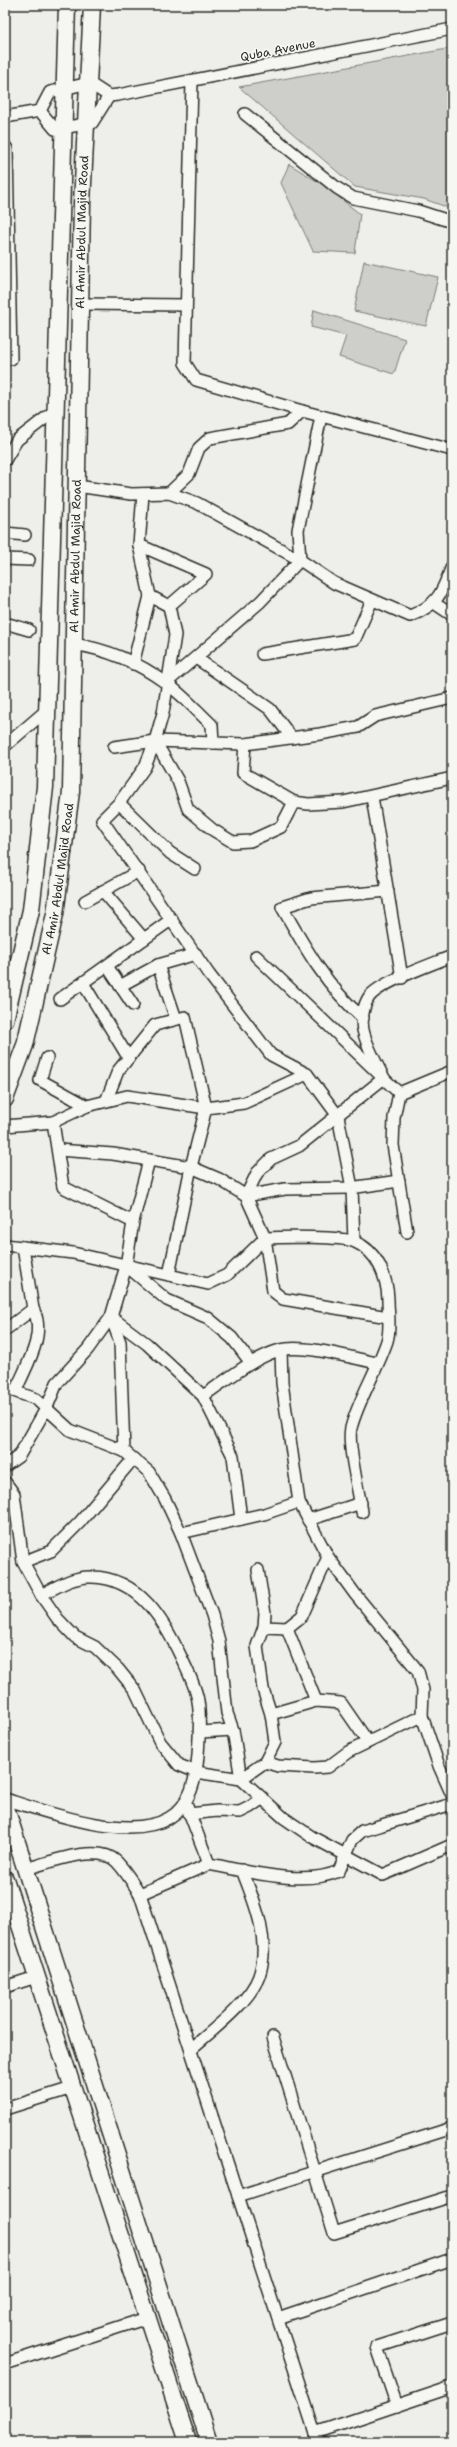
<svg xmlns="http://www.w3.org/2000/svg" width="457" height="2447" font-family="'Shantell Sans',sans-serif">
<style>
.green{fill:#cececa;stroke:#7c7c7a}
.lines{fill:none;stroke-linecap:round;stroke-linejoin:round}
.street-casing{stroke:#2b2b2b;stroke-width:14}
.secondary-casing{stroke:#2b2b2b;stroke-width:19}
.street{stroke:#f6f6f2;stroke-width:11}
.secondary{stroke:#f6f6f2;stroke-width:16}
.labels{text-anchor:middle;dominant-baseline:central;stroke-width:3.5;stroke-linejoin:round;paint-order:stroke}
.street-label{font-size:12px;fill:#2b2b2b;stroke:#f6f6f2}
</style>
<rect width="100%" height="100%" fill="#eeeeea"/>
<filter id="ink" filterUnits="userSpaceOnUse"><feTurbulence type="fractalNoise" baseFrequency=".025" numOctaves="2"/><feDisplacementMap in="SourceGraphic" scale="8" xChannelSelector="R" yChannelSelector="G"/><feConvolveMatrix kernelMatrix="1 2 1 2 8 2 1 2 1" color-interpolation-filters="sRGB"/></filter>
<g filter="url(#ink)">
<g class="green">
<path d="M452,48V209L424,199L355,187L239,87Z"/>
<path d="M289,164L322,184L360,214L355,253L313,251L281,183Z"/>
<path d="M364,261L438,277L426,326L354,311Z"/>
<path d="M314,310L405,339L394,374L339,357L346,336L311,327Z"/>
</g>
<g class="lines">
<g class="street-casing">
<g id="street">
<path d="M192,81L185,363L196,380L302,411L452,450"/>
<path d="M40,111L50,92L89,83L109,96L118,95L452,29"/>
<path d="M40,111L55,129L92,123L109,96"/>
<path d="M245,114L337,188L353,198L418,211L452,222"/>
<path d="M5,117L40,111"/>
<path d="M5,146L7,149L11,359"/>
<path d="M80,304L186,305"/>
<path d="M5,460L17,440L57,409"/>
<path d="M77,486L131,494L169,493L197,503L300,560L334,583L410,616C438,605 442,593 452,566"/>
<path d="M169,493L189,474L199,448L210,438L288,424L302,411"/>
<path d="M5,533L25,535"/>
<path d="M139,545L206,574L169,606L150,596"/>
<path d="M5,559L29,560"/>
<path d="M434,603L452,615"/>
<path d="M169,606L175,635L163,713L155,741L145,767L119,803L102,820L208,973L271,1055L307,1074L338,1116L352,1188L354,1241"/>
<path d="M5,623L29,630"/>
<path d="M73,644C106,649 139,663 166,683C183,695 197,711 212,725L213,743"/>
<path d="M262,654L355,639L372,600"/>
<path d="M196,658L270,709L292,738"/>
<path d="M133,664L150,596L139,545L143,494"/>
<path d="M166,683L260,602L300,560L298,530L321,416"/>
<path d="M155,741L178,781L188,809L213,830L233,842L250,841L281,827L294,802"/>
<path d="M245,744L243,773L294,802L308,804L343,802L452,778"/>
<path d="M5,746L48,709"/>
<path d="M114,747L155,741L245,744L320,734L358,727L375,716L452,698"/>
<path d="M372,797L402,978"/>
<path d="M119,803L170,853L195,869"/>
<path d="M103,891L144,939"/>
<path d="M85,901L139,871"/>
<path d="M256,956L399,1093L394,1118L393,1145L407,1232"/>
<path d="M158,965L176,1019"/>
<path d="M107,966L133,1005"/>
<path d="M83,983L128,1057"/>
<path d="M120,986L158,965L196,954"/>
<path d="M60,999L172,919"/>
<path d="M363,1018C327,987 305,948 282,907L311,898L388,891"/>
<path d="M47,1058L40,1080L87,1106"/>
<path d="M399,1093L452,1071"/>
<path d="M106,1101L118,1071L155,1025L185,1017L206,1108L191,1167L169,1275"/>
<path d="M5,1126L53,1122"/>
<path d="M58,1150L113,1154L191,1167L219,1179L246,1196L265,1238L273,1291L283,1299L388,1317"/>
<path d="M246,1196L257,1173L271,1159L299,1146L384,1078C376,1063 367,1047 363,1030C361,1020 363,1006 369,997C380,982 433,964 452,956"/>
<path d="M246,1196L285,1189L350,1188L399,1181"/>
<path d="M133,1222L63,1187L53,1122L87,1106L127,1096L206,1108L244,1103L307,1074"/>
<path d="M5,1245L73,1253L208,1284L227,1275L265,1238C282,1237 342,1236 355,1242C377,1251 387,1276 388,1299C388,1312 391,1329 387,1341C377,1371 359,1398 351,1428C347,1444 359,1492 362,1512"/>
<path d="M129,1268L167,1300L208,1318L232,1338L251,1363"/>
<path d="M111,1317L147,1344L203,1396L233,1456L241,1519"/>
<path d="M111,1317L120,1342L124,1451"/>
<path d="M5,1330L33,1309L23,1247"/>
<path d="M281,1350L282,1383L299,1502L328,1557L355,1594L418,1671L423,1690L422,1716L439,1766L452,1795"/>
<path d="M5,1388L36,1399L70,1430L124,1451L149,1472L165,1499L181,1533L212,1615L219,1641L227,1713L233,1730L241,1779L265,1762L275,1742L271,1714L263,1689L257,1646L264,1627L265,1613L258,1570"/>
<path d="M16,1390C26,1366 47,1334 33,1309"/>
<path d="M203,1396C227,1380 252,1358 280,1350C305,1344 352,1358 377,1363"/>
<path d="M5,1466L19,1456L47,1407L57,1383L88,1349L111,1317L126,1266L133,1222L149,1160"/>
<path d="M5,1482L14,1494L23,1562L41,1595L57,1618L75,1637L95,1647L118,1669L135,1690L160,1742L179,1765L196,1772L241,1779L284,1818L312,1837L383,1875L452,1845"/>
<path d="M308,1520L361,1503"/>
<path d="M181,1533L264,1514L299,1502"/>
<path d="M23,1562L51,1551L80,1522L133,1459"/>
<path d="M264,1627L287,1628L302,1616L328,1557"/>
<path d="M287,1628L316,1701"/>
<path d="M271,1714L316,1701L341,1703L368,1742"/>
<path d="M200,1732L233,1730"/>
<path d="M265,1762L278,1766L314,1768L328,1767L348,1752L422,1716"/>
<path d="M5,1799C46,1812 129,1842 169,1818C191,1805 196,1779 198,1755C199,1738 201,1719 198,1701C196,1687 188,1672 182,1659C164,1620 139,1578 92,1577C73,1576 57,1587 41,1595"/>
<path d="M186,1804L209,1864C247,1871 304,1887 339,1871L352,1840L362,1831L452,1804"/>
<path d="M189,1814L217,1811L240,1812L250,1807L263,1798"/>
<path d="M26,1869C47,1863 98,1843 116,1861C125,1870 133,1883 140,1894L318,2442"/>
<path d="M140,1894L209,1864"/>
<path d="M5,1987L36,1977"/>
<path d="M273,2037L334,2233L452,2196"/>
<path d="M191,2049C211,2031 250,2002 259,1976C271,1941 255,1903 242,1870"/>
<path d="M5,2109L72,2088"/>
<path d="M238,2196L452,2128"/>
<path d="M278,2318L452,2259"/>
<path d="M5,2364L147,2318"/>
<path d="M397,2406L377,2347L452,2323"/>
<path d="M315,2433L452,2387"/>
</g>
</g>
<g class="secondary-casing">
<g id="secondary">
<path d="M5,1020L31,910L45,787L67,5"/>
<path id="s1" d="M5,1099L25,1045L55,914L71,792L82,203L92,5"/>
<path d="M5,1805L209,2442"/>
<path d="M5,1879L188,2442"/>
</g>
</g>
<use href="#street" class="street"/>
<use href="#secondary" class="secondary"/>
</g>
</g>
<g class="labels">
<g class="street-label">
<text transform="translate(278 50) rotate(-11)">Quba Avenue</text>
<text stroke="none"><textPath href="#s1" startOffset="875">Al Amir Abdul Majid Road</textPath></text>
<text stroke="none"><textPath href="#s1" startOffset="551">Al Amir Abdul Majid Road</textPath></text>
<text stroke="none"><textPath href="#s1" startOffset="227">Al Amir Abdul Majid Road</textPath></text>
</g>
</g>
<rect width="457" height="2447" fill="none" stroke="#f6f6f2" stroke-width="20"/>
<rect x="10" y="10" width="437" height="2427" fill="none" stroke="#2b2b2b" stroke-width="1.5" filter="url(#ink)"/>
</svg>
